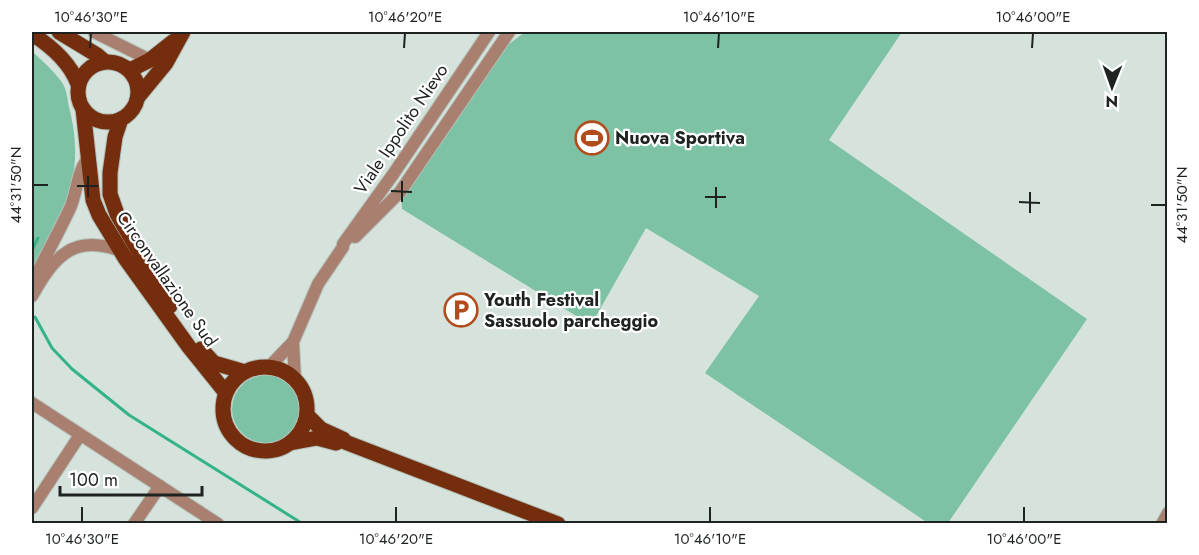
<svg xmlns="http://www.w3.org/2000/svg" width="1199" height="555" font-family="Jost,sans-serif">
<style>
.green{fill:#7dc2a5}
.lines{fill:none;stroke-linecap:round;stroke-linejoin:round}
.stream{stroke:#34b388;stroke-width:3}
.minor-casing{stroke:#b4c0ba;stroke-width:14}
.major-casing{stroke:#b4c0ba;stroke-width:17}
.minor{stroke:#a97f6f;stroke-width:12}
.major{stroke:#742e0d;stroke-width:15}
.ticks{fill:none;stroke:#1e2321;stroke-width:2}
.labels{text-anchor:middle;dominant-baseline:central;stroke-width:4.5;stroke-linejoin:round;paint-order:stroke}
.street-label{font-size:18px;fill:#1e2321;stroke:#fff}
.poi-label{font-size:18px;font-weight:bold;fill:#1e2321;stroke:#fff;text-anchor:start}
.neatline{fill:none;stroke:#1e2321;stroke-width:2}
.ticks-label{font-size:15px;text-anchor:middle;fill:#1e2321}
</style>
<rect width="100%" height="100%" fill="#d5e3dc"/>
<g class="green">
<path d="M525,32H902L829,140L1087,319L948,523H928L705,373L759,296L646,228L591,325L402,209L400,185L480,66Z"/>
<path d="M32,51C41,60 53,70 61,81C67,89 67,98 69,107C87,178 63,209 32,270Z"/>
<circle cx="266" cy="409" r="34"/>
</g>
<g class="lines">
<g class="stream">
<path d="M32,250L38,238"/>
<path d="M35,317L52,348L72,369L129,415L303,524"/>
</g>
<g class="minor-casing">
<g id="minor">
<path d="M94,32L150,60"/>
<path d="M355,237L400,192L509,32"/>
<path d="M32,283C45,257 59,232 71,206C77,191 78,168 89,158"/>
<path d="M32,296C54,257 73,233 121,251"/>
<path d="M293,342L295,380"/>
<path d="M269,367L293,342L318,284L343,247V244L394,173L489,32"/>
<path d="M32,403L218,524"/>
<path d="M32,508L80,435"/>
<path d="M134,524L160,486"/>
<path d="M1162,524L1168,513"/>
</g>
</g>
<g class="major-casing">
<g id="major">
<path d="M59,32L97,55L104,61"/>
<path d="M32,34C51,46 70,63 78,84"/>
<circle cx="108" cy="92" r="30"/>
<path d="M130,70L150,60L174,41"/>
<path d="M138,97L166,63L183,32"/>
<path d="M83,109L93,200L99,215L125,258L189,347L226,393"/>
<path d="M121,119L115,137L110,173V194L117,214L170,306"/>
<path d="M201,349L214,363L245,372"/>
<circle cx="265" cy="409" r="42"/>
<path d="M307,415L321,429L343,439L345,442L558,524"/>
<path d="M290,443L317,438L336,443"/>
</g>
</g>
<use href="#minor" class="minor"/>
<use href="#major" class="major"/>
</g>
<path class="ticks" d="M90,48L91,33M404,48L405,33M718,48L719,33M1032,48L1033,33M33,185H48M77,186H98M391,191L412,192M88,197V176M705,197H726M402,202V181M1019,202L1040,203M1151,205H1166M716,208V187M1030,213V192M82,522V507M396,522V507M710,522V507M1024,522V507"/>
<defs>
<g id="stadium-ring" transform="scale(1.725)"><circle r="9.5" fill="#fff" stroke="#b14c1d" stroke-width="1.5"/><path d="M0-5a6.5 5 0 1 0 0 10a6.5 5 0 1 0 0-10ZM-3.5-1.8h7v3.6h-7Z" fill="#b14c1d"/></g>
<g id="parking-ring" transform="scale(1.725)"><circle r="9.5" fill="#fff" stroke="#b14c1d" stroke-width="1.5"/><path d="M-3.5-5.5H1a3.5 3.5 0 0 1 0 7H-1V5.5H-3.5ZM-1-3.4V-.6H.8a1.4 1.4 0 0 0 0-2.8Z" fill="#b14c1d"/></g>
</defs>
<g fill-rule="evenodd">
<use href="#stadium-ring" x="592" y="138"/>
<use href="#parking-ring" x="461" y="310"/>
</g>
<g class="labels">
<g class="street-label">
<text transform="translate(401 129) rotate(-56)">Viale Ippolito Nievo</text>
<text transform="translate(167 279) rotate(55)">Circonvallazione Sud</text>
</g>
<g class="poi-label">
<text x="615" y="138">Nuova Sportiva</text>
<text x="484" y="300">Youth Festival<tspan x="484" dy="21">Sassuolo parcheggio</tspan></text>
</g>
</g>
<rect width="1199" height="555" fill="none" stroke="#ffffff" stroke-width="66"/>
<g transform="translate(1112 87) rotate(181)" stroke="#ffffff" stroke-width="4.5" paint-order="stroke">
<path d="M0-4.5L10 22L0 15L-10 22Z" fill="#1e2321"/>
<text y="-9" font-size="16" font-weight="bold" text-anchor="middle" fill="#1e2321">N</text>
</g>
<path d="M60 486v9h142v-9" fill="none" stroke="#1e2321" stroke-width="3"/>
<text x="69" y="486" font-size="18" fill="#1e2321" stroke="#ffffff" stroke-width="4.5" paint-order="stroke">100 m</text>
<rect x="33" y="33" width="1133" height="489" class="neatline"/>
<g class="ticks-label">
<text x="91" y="22">10°46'30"E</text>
<text x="405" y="22">10°46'20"E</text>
<text x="719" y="22">10°46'10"E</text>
<text x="1033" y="22">10°46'00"E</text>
<text transform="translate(16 185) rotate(-90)" y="5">44°31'50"N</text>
<text transform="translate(1182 205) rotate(-90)" y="5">44°31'50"N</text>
<text x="82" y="544">10°46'30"E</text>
<text x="396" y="544">10°46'20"E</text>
<text x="710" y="544">10°46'10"E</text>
<text x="1024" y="544">10°46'00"E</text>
</g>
</svg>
